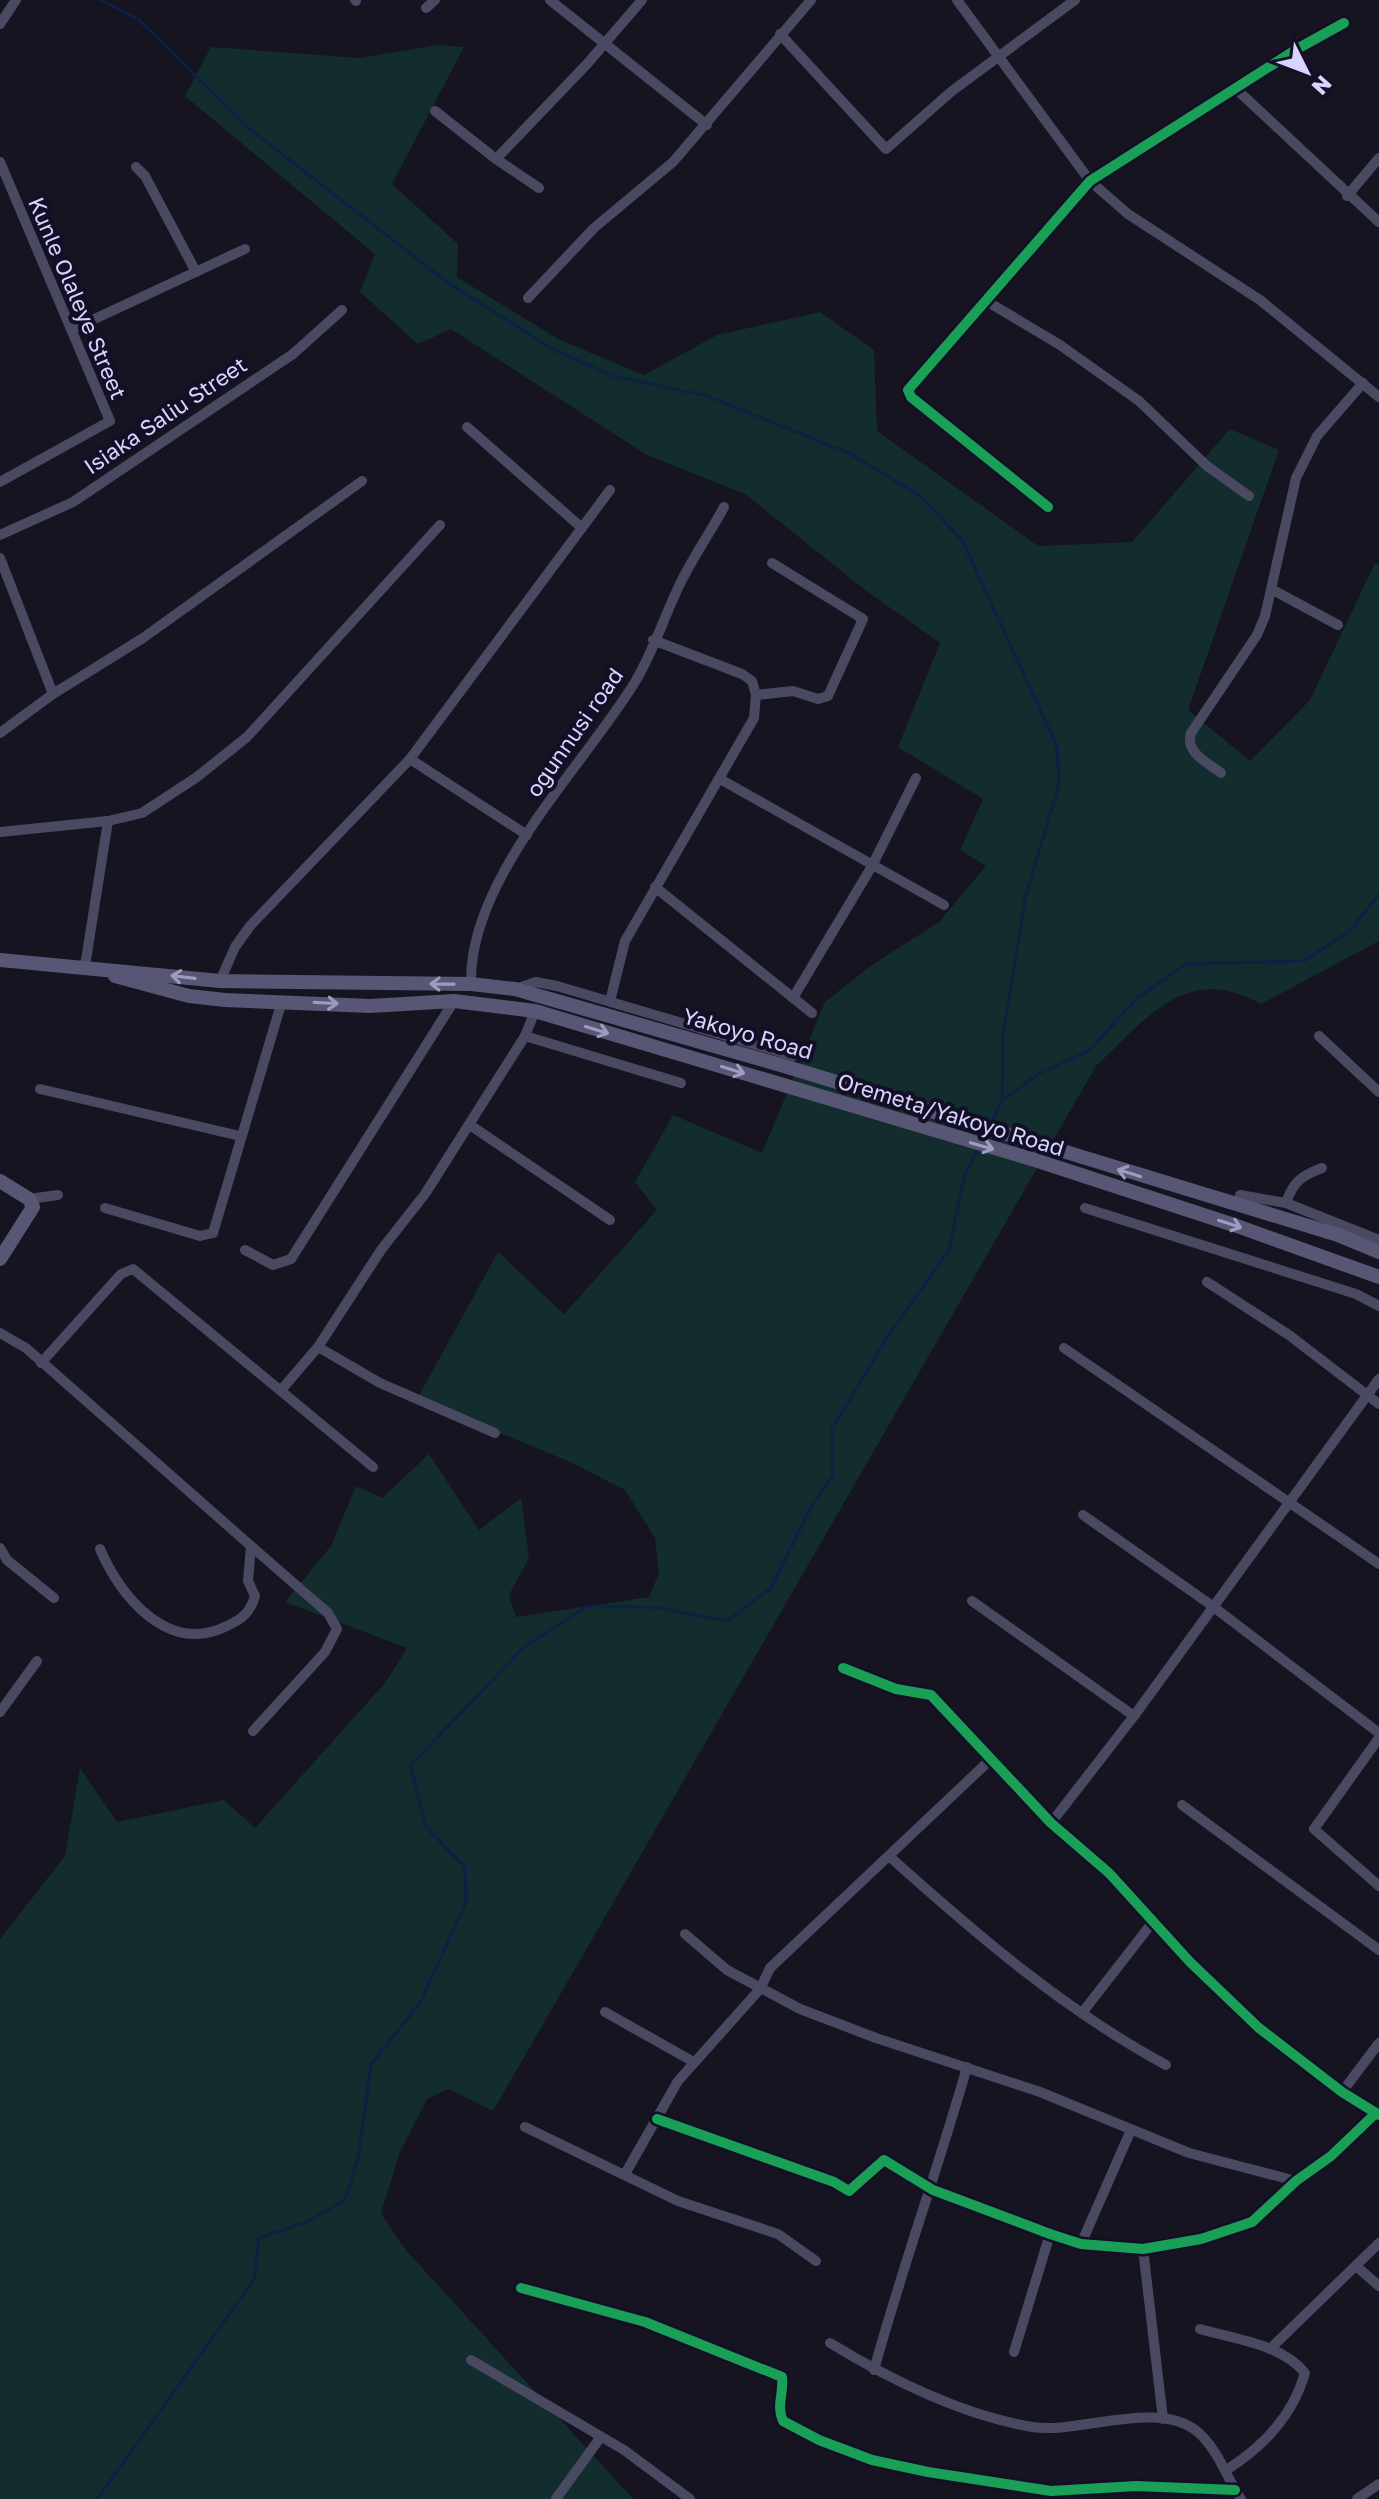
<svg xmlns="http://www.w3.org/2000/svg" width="1379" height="2499" font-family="'Golos Text',sans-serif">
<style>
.green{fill:#132c2d}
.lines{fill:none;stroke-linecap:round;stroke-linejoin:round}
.stream{stroke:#0d2144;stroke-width:3}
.street{stroke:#4a4962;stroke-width:10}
.secondary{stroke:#575674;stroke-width:14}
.cycleway-casing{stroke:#130f26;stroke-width:15}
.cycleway{stroke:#1a9f57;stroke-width:10}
.oneway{stroke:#9e9bc0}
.labels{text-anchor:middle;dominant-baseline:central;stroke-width:8;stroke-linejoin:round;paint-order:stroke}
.street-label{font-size:22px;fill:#d9d4ff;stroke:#130f26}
</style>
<rect width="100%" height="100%" fill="#161421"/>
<path class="green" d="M438,45L464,47L392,184L458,244L457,277L560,340L644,375L717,335L820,312L874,350L877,431L1038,546L1132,542L1230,429L1279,450L1188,710L1250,761L1310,700L1374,565L1379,563V941L1261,1004C1187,962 1147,1018 1096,1066L493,2111L449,2089L427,2099L400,2152L381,2213L405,2249L633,2499H0V1939L65,1856L80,1768L117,1822L224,1800L255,1828L385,1683L407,1648L285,1602L331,1546L356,1486L382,1498L429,1454L479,1530L521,1498L529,1558L509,1595L516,1617L649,1597L659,1573L655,1538L625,1490L568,1461L417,1399L498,1252L564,1314L657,1210L635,1182L673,1115L762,1153L825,1002L872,965L939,922L986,866L960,850L983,799L898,747L940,643L865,590L745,494L647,455L451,329L418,344L360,292L375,254L185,96L211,47L359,58Z"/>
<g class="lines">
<g class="stream">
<path d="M101,0L138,19L251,130L447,282L554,350L614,376L707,396L851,454L920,496L962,540L1057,746L1059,783L1025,899L1003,1036L1002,1101"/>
<path d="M991,1123L1002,1101L1038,1074L1090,1050L1136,999L1186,964L1304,961L1350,931L1379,894"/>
<path d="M97,2499L254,2280L259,2238L304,2223L345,2200L358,2158L371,2064L420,2003L466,1902L465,1867L425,1826L411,1765L524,1647L588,1606L653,1607L727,1621L771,1588L811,1507L833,1475L832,1429L888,1336L949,1250L964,1177L979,1147"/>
</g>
<g class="street">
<path d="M355,0L356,1"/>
<path d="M550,0L707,125"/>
<path d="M957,0L1090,181L1128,214L1260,300L1379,397"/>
<path d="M426,8L435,0"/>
<path d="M0,24L16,0"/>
<path d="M780,34L886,149L952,91L1075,0"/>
<path d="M1235,88L1379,222"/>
<path d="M435,111L496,159"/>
<path d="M136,167L145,176L196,272"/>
<path d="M539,188L496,159L587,64L642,0"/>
<path d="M1347,196L1379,158"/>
<path d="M528,298L594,228L673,162L811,0"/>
<path d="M988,302L1060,345L1139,401L1207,466L1249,496"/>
<path d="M73,329L245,249"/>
<path d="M467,427L582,528"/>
<path d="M0,482L110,421L0,162"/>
<path d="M1048,507L911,397L908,390L1090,181L1297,49L1344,23"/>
<path d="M0,535L73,502L293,354L342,310"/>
<path d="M0,558L53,694"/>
<path d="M1273,590L1338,625"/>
<path d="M756,695L793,691L818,699L828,696L863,619L772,563"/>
<path d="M0,733L53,694L143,638L362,481"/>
<path d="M410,759L527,835"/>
<path d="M1221,773C1207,762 1185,753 1191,733L1257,635L1265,616L1296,478L1317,436L1363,383"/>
<path d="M720,779L944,905"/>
<path d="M0,832L108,821L142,813L197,777L247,737L440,525"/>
<path d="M655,887L812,1013"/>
<path d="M85,966L108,821"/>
<path d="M220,981L235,947L250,926L410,759L610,490"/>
<path d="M471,984C468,879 583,767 635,682C655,649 666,610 684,576C696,553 711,531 724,507"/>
<path d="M515,989L536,982L557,986L793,1056"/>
<path d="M793,998L872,866L916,778"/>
<path d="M610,1001L625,941L754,718L756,695L752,681L742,674L653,640"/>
<path d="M525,1036L681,1083"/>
<path d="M1319,1036L1379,1092"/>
<path d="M40,1089L240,1136"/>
<path d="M470,1125L610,1220"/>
<path d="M1240,1195L1286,1203L1379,1240"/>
<path d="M29,1199L58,1195"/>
<path d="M1286,1203C1293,1182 1301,1176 1322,1168"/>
<path d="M105,1208L200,1236L213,1233L282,1001"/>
<path d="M1085,1208L1356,1294L1379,1306"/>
<path d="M245,1250L273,1265L291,1259L454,1001"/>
<path d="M1207,1282L1289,1335L1379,1404"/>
<path d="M0,1333L26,1348L251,1546L248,1581L255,1596C250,1613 242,1619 227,1626C169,1655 121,1598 100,1549"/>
<path d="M318,1347L380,1383L495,1433"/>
<path d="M1064,1348L1379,1564"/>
<path d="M41,1363L121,1274L133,1269L373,1467"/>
<path d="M282,1389L318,1347L381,1250L425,1194L525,1036L535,1011"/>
<path d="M1083,1515L1211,1605L1379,1733"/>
<path d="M251,1546L328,1613L337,1629L325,1652L253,1731"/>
<path d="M0,1548L7,1560L54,1598"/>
<path d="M972,1601L1134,1716"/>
<path d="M843,1668L896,1689L931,1695L1051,1823L1109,1873L1190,1962L1259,2028L1342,2092L1379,2115"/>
<path d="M0,1712L37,1661"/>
<path d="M1379,1738L1314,1829L1379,1886"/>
<path d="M1182,1805L1379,1950"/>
<path d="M1051,1823L1134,1716L1379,1379"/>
<path d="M890,1857C976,1934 1064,2010 1166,2065"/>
<path d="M685,1934L727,1970L800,2009L876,2038L1040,2092L1189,2153L1296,2181"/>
<path d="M605,2012L692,2061"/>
<path d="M1082,2013L1152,1923"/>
<path d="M1342,2092L1379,2043"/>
<path d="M657,2119L834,2182L849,2191L884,2160L933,2190L1050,2234L1081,2244L1143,2249L1201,2239L1252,2222L1296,2181L1331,2156L1376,2113"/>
<path d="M525,2127L678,2201L778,2234L816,2261"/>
<path d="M625,2174L678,2081L760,1989L770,1968L990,1760"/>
<path d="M1081,2244L1131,2130"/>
<path d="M1143,2249L1163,2419"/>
<path d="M1356,2266L1379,2286"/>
<path d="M521,2288L645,2322L782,2377C784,2393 776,2406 783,2421L819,2440L872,2460L928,2472L1051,2491L1136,2486L1235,2490"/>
<path d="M1200,2329C1234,2339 1282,2344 1305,2373C1293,2415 1264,2446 1228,2469"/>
<path d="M830,2343C891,2380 961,2415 1032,2427C1080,2435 1165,2395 1203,2437C1221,2456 1227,2479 1241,2499"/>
<path d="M1270,2349L1379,2243"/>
<path d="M1014,2352L1050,2234"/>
<path d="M471,2360L624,2450L690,2499"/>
<path d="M874,2370C902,2268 938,2169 967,2067"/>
<path d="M556,2499L600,2438"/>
<path d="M1357,2499L1379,2484"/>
</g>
<g class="secondary">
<path d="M0,960L220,981L471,984L515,989L784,1066L1338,1235L1379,1252"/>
<path d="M115,976L189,996L225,1000L370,1006L454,1001L535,1011L1035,1160L1237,1226L1379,1277"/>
<path d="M0,1181L29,1199L33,1207L0,1259"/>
</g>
<g class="cycleway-casing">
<g id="cycleway">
<path d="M1048,507L911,397L908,390L1090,181L1297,49L1344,23"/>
<path d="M843,1668L896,1689L931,1695L1051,1823L1109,1873L1190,1962L1259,2028L1342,2092L1379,2115"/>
<path d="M657,2119L834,2182L849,2191L884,2160L933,2190L1050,2234L1081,2244L1143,2249L1201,2239L1252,2222L1296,2181L1331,2156L1376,2113"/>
<path d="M521,2288L645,2322L782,2377C784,2393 776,2406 783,2421L819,2440L872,2460L928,2472L1051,2491L1136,2486L1235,2490"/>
</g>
</g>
<use href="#cycleway" class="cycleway"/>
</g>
<defs><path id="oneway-shaft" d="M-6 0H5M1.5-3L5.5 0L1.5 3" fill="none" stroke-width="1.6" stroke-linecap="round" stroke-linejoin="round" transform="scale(2)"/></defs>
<g class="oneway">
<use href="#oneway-shaft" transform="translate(183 977) rotate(-173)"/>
<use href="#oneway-shaft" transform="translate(442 984) rotate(-179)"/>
<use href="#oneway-shaft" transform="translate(326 1003) rotate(3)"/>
<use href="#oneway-shaft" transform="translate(597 1030) rotate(17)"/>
<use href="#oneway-shaft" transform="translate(733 1070) rotate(17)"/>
<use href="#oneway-shaft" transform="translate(982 1146) rotate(16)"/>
<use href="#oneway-shaft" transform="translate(1129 1173) rotate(-163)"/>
<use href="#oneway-shaft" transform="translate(1230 1224) rotate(18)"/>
</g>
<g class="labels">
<g class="street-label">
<text transform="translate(78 298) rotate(67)">Kunle Olaleye Street</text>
<text transform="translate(165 415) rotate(-34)">Isiaka Saliu Street</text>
<text transform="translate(574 732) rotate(-55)">ogunnusi road</text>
<text transform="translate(748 1033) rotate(16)">Yakoyo Road</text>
<text transform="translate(951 1114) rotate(17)">Oremeta/Yakoyo Road</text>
</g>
</g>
<g transform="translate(1307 72) rotate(132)" stroke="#130f26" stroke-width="6" paint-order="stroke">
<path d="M0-6L14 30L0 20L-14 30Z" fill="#d9d4ff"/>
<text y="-12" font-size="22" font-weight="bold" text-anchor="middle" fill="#d9d4ff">N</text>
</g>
</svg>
